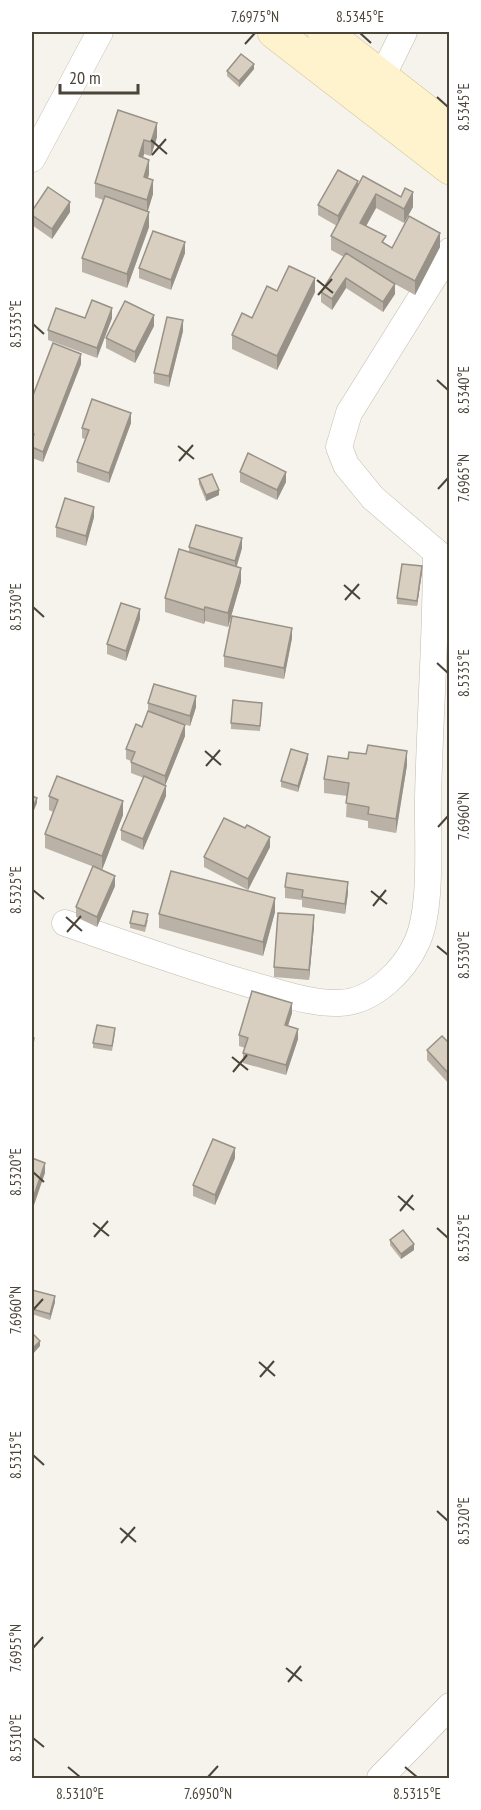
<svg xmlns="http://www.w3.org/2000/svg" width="481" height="1810" font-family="'PT Sans Narrow',sans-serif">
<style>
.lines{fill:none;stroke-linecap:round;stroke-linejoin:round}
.minor-casing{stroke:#c2bbae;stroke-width:27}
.secondary-casing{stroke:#d6c79b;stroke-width:34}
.minor{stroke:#fff;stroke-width:26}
.secondary{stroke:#fff3cd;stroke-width:33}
.wall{fill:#bab2a6}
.shaded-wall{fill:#979187}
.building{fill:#d8cfc1;stroke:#979187;stroke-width:1.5}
.ticks{fill:none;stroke:#4b4439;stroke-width:2}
.neatline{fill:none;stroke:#4b4439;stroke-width:2}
.ticks-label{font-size:15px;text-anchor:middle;fill:#4b4439}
</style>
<rect width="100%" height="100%" fill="#f6f3ec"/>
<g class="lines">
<g class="minor-casing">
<g id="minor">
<path d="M382,77L404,32"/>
<path d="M32,159L100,32"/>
<path d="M449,563L373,498L346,465L339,447L349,413L450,251"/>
<path d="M65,923C129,945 193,968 259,987C285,994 312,1004 339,1003C373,1002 404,971 417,942C433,907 427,836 428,797C430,715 436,634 436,552"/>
<path d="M380,1778L450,1706"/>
</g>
</g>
<g class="secondary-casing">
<g id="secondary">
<path d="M274,32L450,168"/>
<path d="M324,32L450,130"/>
</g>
</g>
<use href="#minor" class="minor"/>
<use href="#secondary" class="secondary"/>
</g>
<g class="wall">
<path d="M254,69L239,87L227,76V71Z"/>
<path d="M118,110L157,137L151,156L144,154L143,158L149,174L148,178L153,194L147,212L149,227L127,288L82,272V258L103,200L95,197V183Z"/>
<path d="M358,186L413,207L404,223L376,208L366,226L386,244L392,248L440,247L415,295L395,284V294L383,312L346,288L332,310L321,302V292L344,257L331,250V236L337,226L318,215V205Z"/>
<path d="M32,211L70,212L52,239L32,225Z"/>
<path d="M185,253L171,290L139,278V268Z"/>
<path d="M277,291L315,292L277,370L232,349V335L252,318Z"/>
<path d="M85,318H112L97,358L48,340V330Z"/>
<path d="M154,326L135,363L106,348V338Z"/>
<path d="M183,331L169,387L154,383V373Z"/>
<path d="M81,364L43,462L32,458V398Z"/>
<path d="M131,423L109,483L77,472V462L85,439L82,438V428Z"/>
<path d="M240,472L286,482L277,500L240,482Z"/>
<path d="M199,479L219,495L206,501L199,484Z"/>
<path d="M94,517L86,546L56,537V527Z"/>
<path d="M189,547L242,548L237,566L241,582L228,627L205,621L204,624L165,612V598L189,552Z"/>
<path d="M422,572L417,606L397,604V598Z"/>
<path d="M140,619L126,661L107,654V644Z"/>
<path d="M292,638L284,679L224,667V656Z"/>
<path d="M148,703L196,707L190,726L174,721L185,736L165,785L166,796L143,850L121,840V830L144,778L131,773V761L126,759V749L142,727L148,711Z"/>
<path d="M262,709L260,731L231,729V723Z"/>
<path d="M308,759L298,792L281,787V781Z"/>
<path d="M407,765L396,833L368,828V821L346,817L347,796L324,793V779Z"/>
<path d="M49,796L123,815L102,870L45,848V834L53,812L49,810Z"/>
<path d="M270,847L248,890L204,867V857Z"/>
<path d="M115,886L97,927L76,917V907Z"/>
<path d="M285,887L348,893L345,914L302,907V900L285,898Z"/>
<path d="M275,912L263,956L159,928V914Z"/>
<path d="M148,920L145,932L130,928V923Z"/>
<path d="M314,926L309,980L274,977V967Z"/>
<path d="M292,1013L288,1026L298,1039L286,1075L243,1063V1053L245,1048L239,1046V1035Z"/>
<path d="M115,1033L112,1051L93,1048V1043Z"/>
<path d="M450,1044V1085L427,1060V1050Z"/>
<path d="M235,1158L215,1205L193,1196V1185Z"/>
<path d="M390,1240L414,1250L401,1259L390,1245Z"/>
<path d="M32,1290L55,1302L50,1320L32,1314Z"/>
</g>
<g class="shaded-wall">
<path d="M254,64V69L239,87V81Z"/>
<path d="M157,123V137L151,156V142Z"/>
<path d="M144,140V154L139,170V156Z"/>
<path d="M149,160V174L144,191V177Z"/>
<path d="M153,180V194L147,214V200Z"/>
<path d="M358,181V191L338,226V216Z"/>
<path d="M413,192V207L404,223V209Z"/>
<path d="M376,194V208L360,237V223Z"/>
<path d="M70,202V212L52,239V229Z"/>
<path d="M149,212V227L127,288V274Z"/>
<path d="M440,233V247L415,295V281Z"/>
<path d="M185,242V253L171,290V280Z"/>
<path d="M315,278V292L277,370V356Z"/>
<path d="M346,278V288L332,310V299Z"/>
<path d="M395,284V294L383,312V302Z"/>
<path d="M112,308V318L97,358V348Z"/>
<path d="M154,315V326L135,363V352Z"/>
<path d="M183,320V331L169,387V376Z"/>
<path d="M81,354V364L43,462V452Z"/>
<path d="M131,413V423L109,483V473Z"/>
<path d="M286,472V482L277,500V490Z"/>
<path d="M219,490V495L206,501V495Z"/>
<path d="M94,507V517L86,546V536Z"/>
<path d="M242,538V548L235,571V561Z"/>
<path d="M422,566V572L417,606V601Z"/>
<path d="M241,568V582L228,627V613Z"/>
<path d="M205,607V621L204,624V610Z"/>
<path d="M140,609V619L126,661V651Z"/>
<path d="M292,628V638L284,679V668Z"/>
<path d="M196,696V707L190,726V716Z"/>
<path d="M185,725V736L165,786V776Z"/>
<path d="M407,751V765L396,833V819Z"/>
<path d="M308,754V759L298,792V786Z"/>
<path d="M166,786V796L143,850V839Z"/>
<path d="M37,798V803L32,815V810Z"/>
<path d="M123,801V815L102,870V856Z"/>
<path d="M270,837V847L248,890V879Z"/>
<path d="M115,876V886L97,927V917Z"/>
<path d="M348,882V893L345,914V904Z"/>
<path d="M275,898V912L263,956V942Z"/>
<path d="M314,915V926L309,980V970Z"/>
<path d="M292,1003V1013L285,1035V1025Z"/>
<path d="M298,1029V1039L286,1075V1065Z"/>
<path d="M235,1148V1158L215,1205V1195Z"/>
<path d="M45,1163V1173L32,1211V1201Z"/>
<path d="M414,1244V1250L401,1259V1254Z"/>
<path d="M55,1296V1302L50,1320V1314Z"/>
<path d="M40,1341V1346L32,1355V1349Z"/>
</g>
<g class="building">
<path d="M241,54L254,64L239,81L227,71Z"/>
<path d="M118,110L157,123L151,142L144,140L139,156L149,160L144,177L153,180L147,200L95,183Z"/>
<path d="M338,170L358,181L338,216L318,205Z"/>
<path d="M363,176L401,197L405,188L413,192L404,209L376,194L360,223L386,236L382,242L392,248L409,216L440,233L415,281L331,236Z"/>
<path d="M48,187L70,202L52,229L32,215V211Z"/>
<path d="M105,196L149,212L127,274L82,258Z"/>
<path d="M153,231L185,242L171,280L139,268Z"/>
<path d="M346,253L395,284L383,302L346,278L332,299L321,292Z"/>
<path d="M289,266L315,278L277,356L232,335L242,313L252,318L267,286L277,291Z"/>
<path d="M92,300L112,308L97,348L48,330L56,308L85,318Z"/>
<path d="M125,301L154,315L135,352L106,338Z"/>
<path d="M167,317L183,320L169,376L154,373Z"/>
<path d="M53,343L81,354L43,452L32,447V441L34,434L32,433V398Z"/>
<path d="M92,399L131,413L109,473L77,462L89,430L82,428Z"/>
<path d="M248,453L286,472L277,490L240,472Z"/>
<path d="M212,474L219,490L206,495L199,479Z"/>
<path d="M65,498L94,507L86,536L56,527Z"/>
<path d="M196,525L242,538L235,561L189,547Z"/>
<path d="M179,549L241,568L228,613L205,607L204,610L165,598Z"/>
<path d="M402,564L422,566L417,601L397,598Z"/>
<path d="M121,603L140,609L126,651L107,644Z"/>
<path d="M232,616L292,628L284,668L224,656Z"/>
<path d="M154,684L196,696L190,716L148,703Z"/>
<path d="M233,700L262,703L260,726L231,723Z"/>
<path d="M148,711L185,725L165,776L131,762L135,752L126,749L136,724L142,727Z"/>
<path d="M368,745L407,751L396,819L368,814L369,807L346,803L349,783L324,779L328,756L348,759L349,752L366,754Z"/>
<path d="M291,749L308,754L298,786L281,781Z"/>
<path d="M57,776L123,801L102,856L45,834L58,800L49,796Z"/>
<path d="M144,776L166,786L143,839L121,830Z"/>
<path d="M32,796L37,798L32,810Z"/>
<path d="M224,818L245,828L247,825L270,837L248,879L204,857Z"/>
<path d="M93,866L115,876L97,917L76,907Z"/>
<path d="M171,871L275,898L263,942L159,914Z"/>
<path d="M287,873L348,882L345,904L302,897L303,890L285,887Z"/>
<path d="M133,911L148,914L145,926L130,923Z"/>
<path d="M278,913L314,915L309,970L274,967Z"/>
<path d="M252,991L292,1003L285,1025L298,1029L286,1065L243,1053L248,1038L239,1035Z"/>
<path d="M97,1025L115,1028L112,1046L93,1043Z"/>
<path d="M442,1036L450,1044V1075L427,1050Z"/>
<path d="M32,1037L34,1038L32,1049Z"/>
<path d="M213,1139L235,1148L215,1195L193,1185Z"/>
<path d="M32,1158L45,1163L32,1201Z"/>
<path d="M403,1230L414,1244L401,1254L390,1240Z"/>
<path d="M32,1290L55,1296L50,1314L32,1309Z"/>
<path d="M32,1333L40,1341L32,1349Z"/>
</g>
<path class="ticks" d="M360,33L371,43M245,44L255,33M437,97L448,107M151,140L167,154M152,155L166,139M317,280L333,293M318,295L332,279M33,324L44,334M437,380L448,390M178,446L194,459M179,461L193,445M438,489L448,478M344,585L360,599M345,600L359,584M33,607L44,617M437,663L448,673M205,751L221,765M206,766L220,750M438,827L448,816M33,890L44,899M371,891L387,904M373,906L386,890M66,917L82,931M67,932L81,916M437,946L448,955M232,1057L248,1070M233,1072L247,1055M33,1172L44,1182M398,1196L414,1210M400,1211L413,1195M93,1223L109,1236M437,1228L448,1238M94,1237L108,1221M33,1310L43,1299M259,1362L275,1376M260,1377L274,1361M33,1455L44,1465M437,1511L448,1521M120,1528L136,1542M121,1543L135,1527M33,1648L43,1637M286,1668L302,1681M288,1682L301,1666M33,1738L44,1747M68,1767L80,1777M405,1767L417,1777M208,1777L218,1766"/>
<rect width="481" height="1810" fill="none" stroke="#ffffff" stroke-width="66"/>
<path d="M60 84v9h78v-9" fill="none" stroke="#4b4439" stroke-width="3"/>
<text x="69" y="84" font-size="18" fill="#4b4439" stroke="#ffffff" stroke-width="4.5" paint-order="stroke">20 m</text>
<rect x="33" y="33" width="415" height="1744" class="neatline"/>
<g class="ticks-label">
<text x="255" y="22">7.6975°N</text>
<text x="360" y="22">8.5345°E</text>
<text transform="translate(464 107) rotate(-90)" y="5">8.5345°E</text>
<text transform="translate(16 324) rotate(-90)" y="5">8.5335°E</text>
<text transform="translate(464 390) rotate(-90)" y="5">8.5340°E</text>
<text transform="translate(464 478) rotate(-90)" y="5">7.6965°N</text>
<text transform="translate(16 607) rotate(-90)" y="5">8.5330°E</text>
<text transform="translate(464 673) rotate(-90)" y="5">8.5335°E</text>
<text transform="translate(464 816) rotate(-90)" y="5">7.6960°N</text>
<text transform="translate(16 890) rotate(-90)" y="5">8.5325°E</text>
<text transform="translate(464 955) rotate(-90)" y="5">8.5330°E</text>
<text transform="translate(16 1172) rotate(-90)" y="5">8.5320°E</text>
<text transform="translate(464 1238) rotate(-90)" y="5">8.5325°E</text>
<text transform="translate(16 1310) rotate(-90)" y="5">7.6960°N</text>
<text transform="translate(16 1455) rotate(-90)" y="5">8.5315°E</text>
<text transform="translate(464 1521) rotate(-90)" y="5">8.5320°E</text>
<text transform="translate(16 1648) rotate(-90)" y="5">7.6955°N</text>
<text transform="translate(16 1738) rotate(-90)" y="5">8.5310°E</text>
<text x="80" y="1799">8.5310°E</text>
<text x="208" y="1799">7.6950°N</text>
<text x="417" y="1799">8.5315°E</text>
</g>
</svg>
